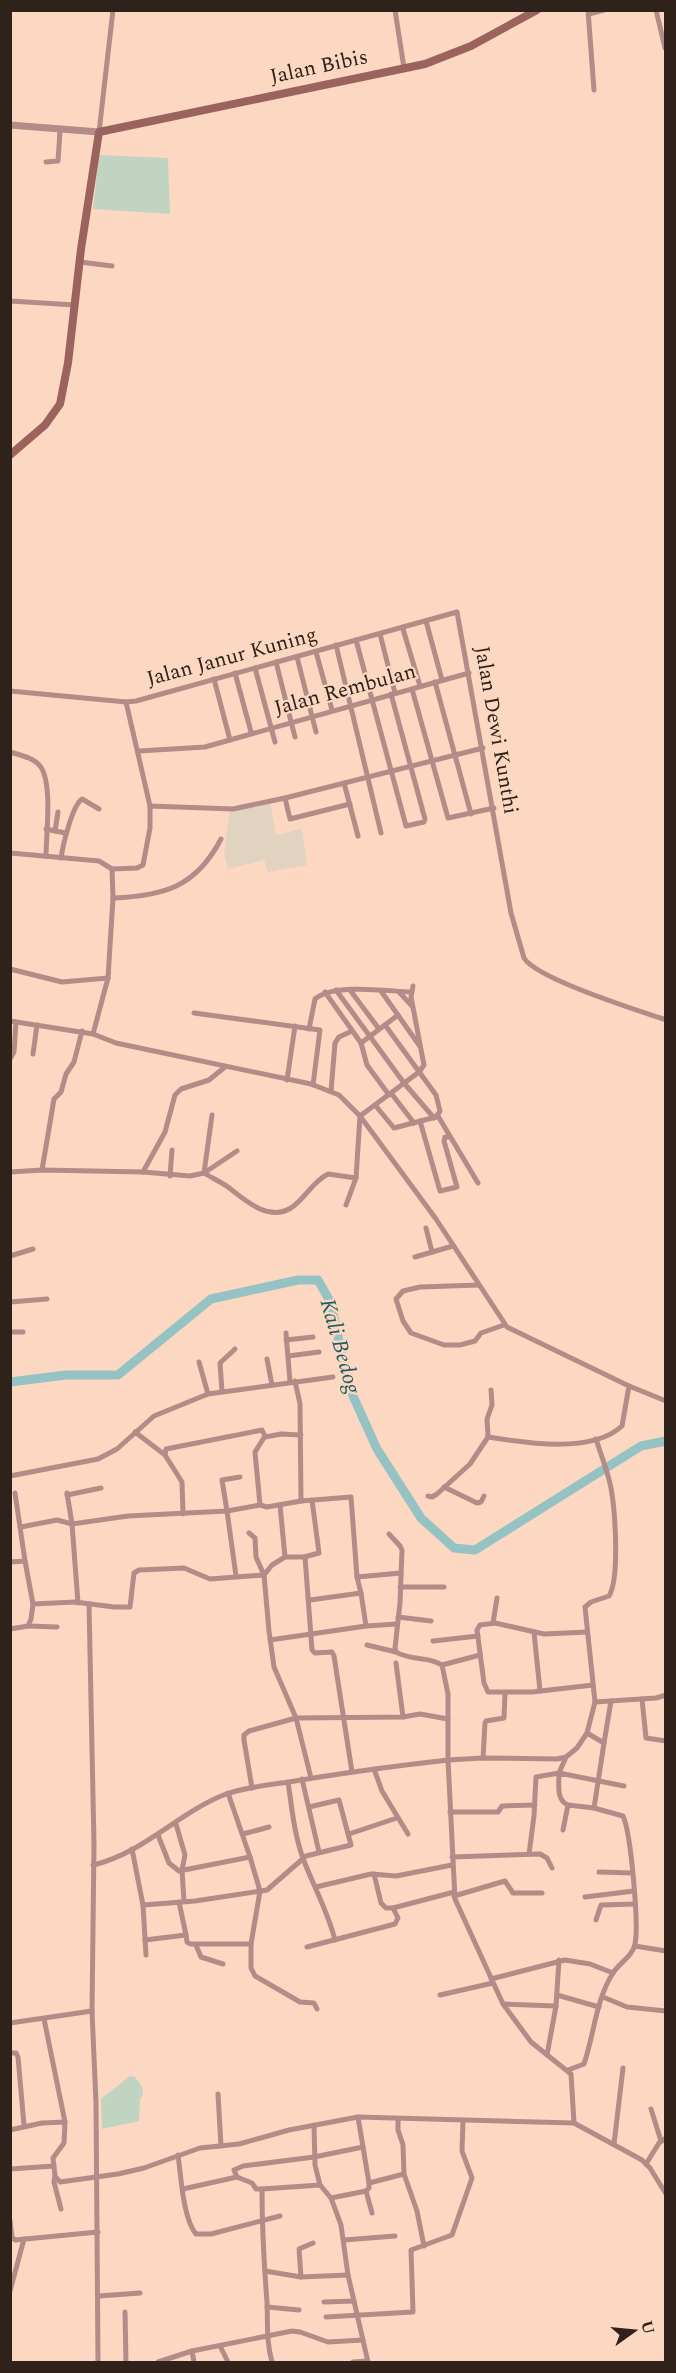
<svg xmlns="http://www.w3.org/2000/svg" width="676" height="2373" font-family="Spectral,serif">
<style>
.education{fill:#e2d3c1}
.green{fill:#c1d4c2}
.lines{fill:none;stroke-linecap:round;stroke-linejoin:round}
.river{stroke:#95c3c4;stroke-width:9}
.minor{stroke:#b38c87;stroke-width:5}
.tertiary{stroke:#b38c87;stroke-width:7}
.secondary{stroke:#9b635d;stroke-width:8}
.labels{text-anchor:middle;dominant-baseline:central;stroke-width:4.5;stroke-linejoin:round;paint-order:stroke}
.street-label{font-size:21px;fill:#2f221a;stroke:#fcd7c2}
.water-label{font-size:22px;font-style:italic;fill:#1f5d5f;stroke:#fcd7c2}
</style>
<rect width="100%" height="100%" fill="#fcd7c2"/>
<path class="education" d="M270,802L276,835L302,829L307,865L268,872L264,860L228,869L224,852L230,810Z"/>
<g class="green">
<path d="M99,155L168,158L170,214L93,209Z"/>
<path d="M130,2076L135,2077L142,2087L143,2095L140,2099L139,2121L102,2129L101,2099Z"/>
</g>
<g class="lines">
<path class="river" d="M10,1382L66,1375H118L211,1299L298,1280H318L331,1303L348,1385L377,1449L421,1518L454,1548L475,1550L641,1446L666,1441"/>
<g class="minor">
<path d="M395,10L404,68"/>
<path d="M588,10L594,90"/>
<path d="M656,10L665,48"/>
<path d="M589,14L604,10"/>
<path d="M99,132L113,10"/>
<path d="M46,162L58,161L60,131"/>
<path d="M80,262L112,266"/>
<path d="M10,301L75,305"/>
<path d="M426,621L442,680"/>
<path d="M403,629L420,686"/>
<path d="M380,634L395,693"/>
<path d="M356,640L406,826L424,822L425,819L391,694"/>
<path d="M336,645L381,833"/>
<path d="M316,652L332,710"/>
<path d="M297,657L316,732"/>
<path d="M276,662L295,737"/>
<path d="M255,668L275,742"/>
<path d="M235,673L251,732"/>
<path d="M214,679L230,740"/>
<path d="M435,682L471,814"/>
<path d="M412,689L448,818L494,808"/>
<path d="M10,691L126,702L136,701L457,612L511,913L524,958C537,979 637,1010 666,1020"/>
<path d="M126,702L150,806"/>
<path d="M139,751L205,747L469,673"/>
<path d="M10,752C20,755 34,758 40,766C53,782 46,835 46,856"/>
<path d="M344,783L358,836"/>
<path d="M285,798L290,819L350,804"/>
<path d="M46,829L65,833"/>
<path d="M55,831L58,812"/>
<path d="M10,853L99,861L112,869L113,898L108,978L93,1034"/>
<path d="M61,858C63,845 72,806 82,799L99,809"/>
<path d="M112,869L137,868L143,865L150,828V806L233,809L285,798L483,748"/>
<path d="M113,898C164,896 196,887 221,839"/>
<path d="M10,969L62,982L108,978"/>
<path d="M336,990L404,1083L434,1118"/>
<path d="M350,990L379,1029"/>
<path d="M381,991L419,1045"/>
<path d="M325,992L361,1043L367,1065L389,1095"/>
<path d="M399,992L412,1006"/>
<path d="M194,1013L320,1030L313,1085"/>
<path d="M10,1021L93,1034L116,1043L311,1084L339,1095L360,1116L436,1219L507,1327L629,1386L666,1401"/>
<path d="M309,1029L315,999C335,983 385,991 411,992"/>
<path d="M361,1043L398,1015"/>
<path d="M33,1054L37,1025"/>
<path d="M10,1059L14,1052L16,1022"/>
<path d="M287,1080L295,1026"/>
<path d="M331,1091L335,1043L339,1037L352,1031"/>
<path d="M391,1093L414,1123"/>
<path d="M375,1105L394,1128L436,1117L440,1111L436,1095L385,1025"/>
<path d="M438,1116L478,1183"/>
<path d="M420,1121L440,1191L457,1187L444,1141L445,1137H449"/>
<path d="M42,1170L54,1099L61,1092L66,1074L74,1062L82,1031"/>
<path d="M10,1172L42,1170L143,1172L190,1176L204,1173L237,1151"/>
<path d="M143,1172L165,1132L175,1095L181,1089L209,1080L225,1067"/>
<path d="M204,1173C212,1178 221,1182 228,1187C245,1200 268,1222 291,1208C305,1199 312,1182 328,1174L356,1178"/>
<path d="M204,1173L212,1115"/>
<path d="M170,1176L172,1150"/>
<path d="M346,1205L356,1178L360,1116L419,1072L424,1065L411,997L413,986"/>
<path d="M426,1228L432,1252"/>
<path d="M10,1256L33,1249"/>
<path d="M415,1257L453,1246"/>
<path d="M479,1285L420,1287L403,1291L396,1299L403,1321L411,1333L444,1345H460L475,1341L481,1333L504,1325"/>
<path d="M10,1302L47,1299"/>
<path d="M10,1332H23"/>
<path d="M286,1333L290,1382"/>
<path d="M286,1340L313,1337"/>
<path d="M288,1356L319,1352"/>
<path d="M267,1359L272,1385"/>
<path d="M199,1362L208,1394"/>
<path d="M295,1381L300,1404L301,1501"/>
<path d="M222,1391L220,1363L235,1349"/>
<path d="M135,1432L165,1455"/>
<path d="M265,1437L281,1434L301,1435"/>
<path d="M488,1437C525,1443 592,1454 622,1426L629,1386"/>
<path d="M10,1476L98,1459L117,1449L154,1416L208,1394L333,1377"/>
<path d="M240,1477L222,1480L227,1511L260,1505L267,1507L301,1501L351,1497L357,1577L401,1573"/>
<path d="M444,1487L477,1503L481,1502L484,1496"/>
<path d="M15,1493L25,1561"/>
<path d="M67,1493L72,1524L78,1603"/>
<path d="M67,1495L101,1488"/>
<path d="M428,1496L432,1497L437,1494L470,1464L488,1437L487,1419L492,1405L491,1390"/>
<path d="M183,1514L182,1482L165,1455L166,1449L262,1430L265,1436L255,1452L260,1505"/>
<path d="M21,1527L57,1520L72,1524L128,1516L227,1511L236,1576"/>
<path d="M249,1533L255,1538L256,1557L264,1575L269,1631L274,1667L296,1718L311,1778"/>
<path d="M389,1534L400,1546L402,1550L400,1603L395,1648L396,1652C410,1661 429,1656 442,1665L448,1694V1760L483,1758L557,1759L566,1757L577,1748L587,1733L595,1702L585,1607L591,1602L609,1596C620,1578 615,1510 611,1488C608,1472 601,1455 596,1439"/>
<path d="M285,1557H304L319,1553L312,1500"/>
<path d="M305,1557L312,1650L315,1653L332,1652L334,1656L352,1772"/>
<path d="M10,1562L25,1561L33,1604"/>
<path d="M264,1575L272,1565L285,1557L280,1505"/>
<path d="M357,1577L361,1593"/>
<path d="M400,1587H444"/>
<path d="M310,1600L361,1593L366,1626"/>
<path d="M89,1604L94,1845L92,2011L96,2103L98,2362"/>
<path d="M398,1617L431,1621"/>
<path d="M493,1623L497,1598"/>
<path d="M28,1626L57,1627"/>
<path d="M10,1629L28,1626L31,1619L33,1604L75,1602L114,1607H130L134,1573L139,1570L184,1568L210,1579L264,1575"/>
<path d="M534,1632L540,1691"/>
<path d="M587,1632L544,1634L495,1623L480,1625L477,1630L484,1683L488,1692H532L593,1685"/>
<path d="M270,1640L366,1626L397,1624"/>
<path d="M433,1641L478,1636"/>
<path d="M367,1645L396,1652"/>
<path d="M396,1663L403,1717"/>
<path d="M442,1665L480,1655"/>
<path d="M642,1699L646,1738L666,1741"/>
<path d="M595,1702L656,1698L666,1695"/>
<path d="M587,1733L604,1743L594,1808"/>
<path d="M604,1743L611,1701"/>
<path d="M483,1758L485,1723L486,1721L504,1718L505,1693"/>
<path d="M374,1769L382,1791L408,1834"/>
<path d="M302,1779L319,1852"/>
<path d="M288,1782C292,1808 294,1835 304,1861C314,1887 328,1912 335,1940"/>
<path d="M252,1788L244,1740V1735L249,1731L296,1718L403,1717L420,1714L448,1719"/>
<path d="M228,1793L250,1857L260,1891L251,1944V1968L255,1976L300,2002L314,2003L317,2009"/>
<path d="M568,1805C556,1800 559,1785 559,1773L624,1786"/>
<path d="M450,1812H498L502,1806L535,1805"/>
<path d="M176,1824L185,1855L182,1870L184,1901"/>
<path d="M563,1830L568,1805L594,1808L623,1816C631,1833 639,1925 635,1944C633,1956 619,1963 613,1973C596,1999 594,2035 584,2064L568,2070"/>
<path d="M243,1834L269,1827"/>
<path d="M349,1834L397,1818"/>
<path d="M158,1835L169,1863L179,1871L250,1857"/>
<path d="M132,1849L143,1905L195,1901L267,1890L306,1856L351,1845L339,1800L309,1807"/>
<path d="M529,1854L534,1816L536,1777L559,1773L566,1757"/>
<path d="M452,1857L540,1854L547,1858L552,1868"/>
<path d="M93,1865C144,1853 179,1812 226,1794C246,1787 268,1785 289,1782C342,1773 395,1766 448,1760L455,1899L503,2004L531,2042L571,2074L574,2123"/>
<path d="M599,1872L632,1873"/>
<path d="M374,1874L381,1903L386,1908H393L454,1892"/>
<path d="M316,1887L371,1874L396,1876L452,1865"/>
<path d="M454,1896L505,1881L513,1893H542"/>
<path d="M585,1897L634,1891"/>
<path d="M179,1902L186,1935"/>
<path d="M143,1905L146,1955"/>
<path d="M596,1920L601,1905L635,1904"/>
<path d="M145,1940L186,1935L187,1942L190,1944H251"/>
<path d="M196,1945L201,1957L223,1964"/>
<path d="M635,1946L666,1951"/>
<path d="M307,1947L395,1924L398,1918L393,1908"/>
<path d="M491,1979L565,1960L590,1964L613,1973"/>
<path d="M440,1995L493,1983"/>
<path d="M557,1995L599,2007"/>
<path d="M603,1997L627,2007L666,2011"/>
<path d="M503,2004L556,2006"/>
<path d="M44,2019L65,2122L64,2143L53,2158L55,2176L60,2182L118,2174L144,2168L200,2148L239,2144L289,2130L358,2117L574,2123L642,2160L650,2168L666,2194"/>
<path d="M10,2023L92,2011"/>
<path d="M10,2053H16L18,2057L24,2125"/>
<path d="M547,2055L556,2006L559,1960"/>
<path d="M218,2094L221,2146"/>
<path d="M651,2109L661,2141"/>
<path d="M358,2117L369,2183L404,2174"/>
<path d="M398,2119V2130L403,2145L404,2174L417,2211L424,2246"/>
<path d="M314,2125L315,2165L320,2185L331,2198L341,2225L348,2275L368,2362"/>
<path d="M10,2130L42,2123L65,2122"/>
<path d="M614,2144L623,2068"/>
<path d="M178,2155C181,2176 183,2219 196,2234H211L280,2216"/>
<path d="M646,2164L659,2143L666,2138"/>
<path d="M10,2169L54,2166"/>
<path d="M55,2176L54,2182L61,2209"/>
<path d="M183,2189L237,2177"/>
<path d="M262,2189L320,2185"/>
<path d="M366,2191L372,2213"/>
<path d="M331,2198L366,2191L369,2188V2183"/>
<path d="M10,2220L12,2237L15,2240L98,2232"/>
<path d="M344,2240L395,2236"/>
<path d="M265,2271L301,2277L348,2275"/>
<path d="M301,2277L299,2249L313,2243"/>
<path d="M10,2291L24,2239"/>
<path d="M99,2296L140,2293"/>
<path d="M324,2302L354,2301"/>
<path d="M267,2307L299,2310"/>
<path d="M125,2312L126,2362"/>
<path d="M326,2317L413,2312L411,2250L452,2235L472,2178L462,2151L463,2121"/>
<path d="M220,2346L228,2362"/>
<path d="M192,2351L194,2362"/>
<path d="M158,2362L192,2351L292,2331L300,2332L328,2342L363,2340"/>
<path d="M272,2362C266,2340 268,2324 267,2302C264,2264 262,2227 262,2189H256L252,2183L237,2177L234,2170L243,2166L314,2157L363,2147"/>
<path d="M353,2362L367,2361"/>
</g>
<path class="tertiary" d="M10,125L99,132"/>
<path class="secondary" d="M10,455L45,425L60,404L68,363L81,249L99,132L425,64L471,46L537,10"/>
</g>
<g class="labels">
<g class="street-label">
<text transform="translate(319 67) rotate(-12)">Jalan Bibis</text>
<text transform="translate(232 657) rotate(-15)">Jalan Janur Kuning</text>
<text transform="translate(345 690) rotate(-15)">Jalan Rembulan</text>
<text transform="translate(496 730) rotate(80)">Jalan Dewi Kunthi</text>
</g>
<g class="water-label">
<text transform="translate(340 1346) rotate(74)">Kali Bedog</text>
</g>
</g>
<rect width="676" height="2373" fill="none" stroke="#2f221a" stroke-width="24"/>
<g transform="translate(634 2331) rotate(75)" stroke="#fcd7c2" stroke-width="4.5" paint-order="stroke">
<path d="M0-4.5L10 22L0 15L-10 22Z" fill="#2f221a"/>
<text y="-9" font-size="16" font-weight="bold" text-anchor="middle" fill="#2f221a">U</text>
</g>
</svg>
